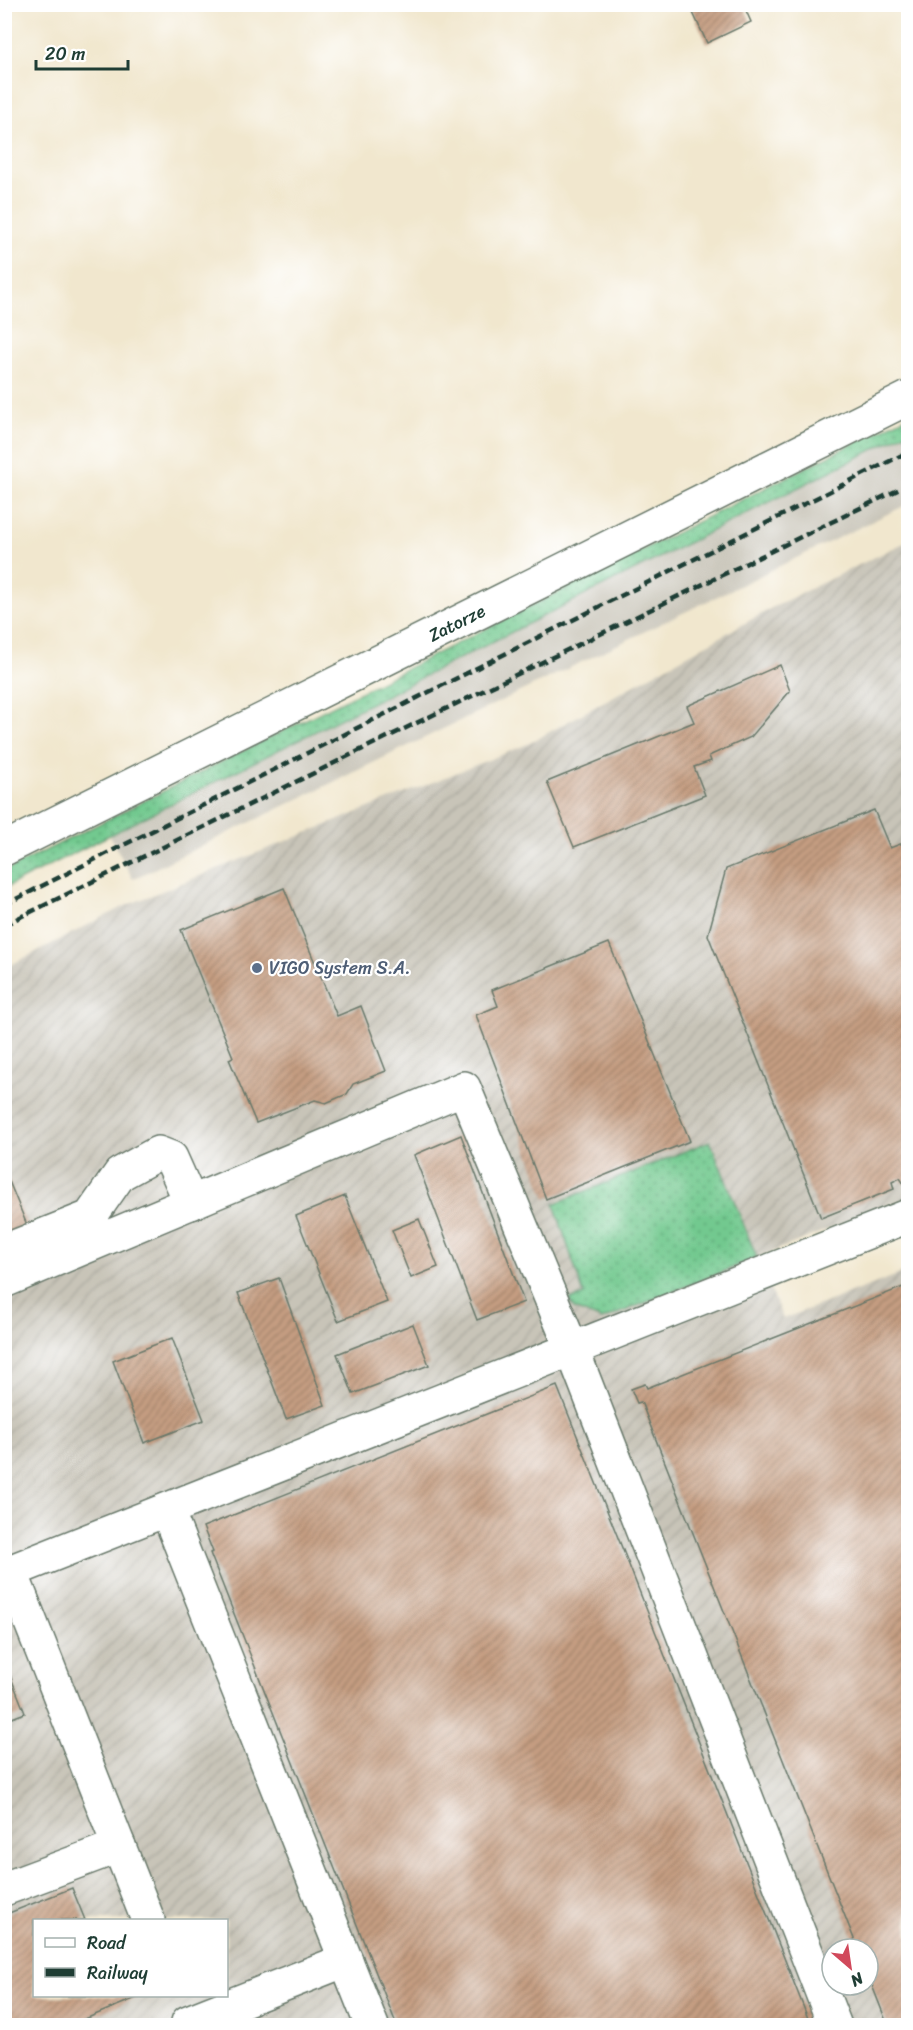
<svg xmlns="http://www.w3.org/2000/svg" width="913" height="2030" font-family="Sriracha,sans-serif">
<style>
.industrial{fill:url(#industrial-furrows);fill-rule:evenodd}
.railway{fill:#c8c4b8}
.grass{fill:url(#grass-dots);stroke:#488362;stroke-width:1.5}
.building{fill:url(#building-hatch)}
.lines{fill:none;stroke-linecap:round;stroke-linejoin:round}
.minor-casing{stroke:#68786a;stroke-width:36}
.minor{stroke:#fff;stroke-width:33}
.rail{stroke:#1f3d34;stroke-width:4.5;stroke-dasharray:9 4.5;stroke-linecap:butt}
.service-dot{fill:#5c6f8a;stroke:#fff;stroke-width:2}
.labels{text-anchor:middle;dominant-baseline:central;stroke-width:4.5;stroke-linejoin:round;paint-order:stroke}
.street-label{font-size:18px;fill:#1f3d34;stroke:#fff}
.service-label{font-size:18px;fill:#4e5e75;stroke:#fff;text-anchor:start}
</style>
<defs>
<pattern id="industrial-furrows" width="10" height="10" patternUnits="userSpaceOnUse" patternTransform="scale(1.5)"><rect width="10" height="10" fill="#c8c4b8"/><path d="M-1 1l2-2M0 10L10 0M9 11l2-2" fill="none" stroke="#aba99f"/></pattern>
<pattern id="grass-dots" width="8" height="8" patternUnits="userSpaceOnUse" patternTransform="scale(1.5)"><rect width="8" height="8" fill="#72c98f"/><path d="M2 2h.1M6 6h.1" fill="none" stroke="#5da476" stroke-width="1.8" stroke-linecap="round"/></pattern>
<pattern id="building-hatch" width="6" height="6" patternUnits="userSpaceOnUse" patternTransform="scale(1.5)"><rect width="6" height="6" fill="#c59d81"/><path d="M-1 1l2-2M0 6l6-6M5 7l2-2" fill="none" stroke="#9f816a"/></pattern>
</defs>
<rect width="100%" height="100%" fill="#fff"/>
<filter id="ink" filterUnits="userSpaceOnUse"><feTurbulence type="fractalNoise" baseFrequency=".0167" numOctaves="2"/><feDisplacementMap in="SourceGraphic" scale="12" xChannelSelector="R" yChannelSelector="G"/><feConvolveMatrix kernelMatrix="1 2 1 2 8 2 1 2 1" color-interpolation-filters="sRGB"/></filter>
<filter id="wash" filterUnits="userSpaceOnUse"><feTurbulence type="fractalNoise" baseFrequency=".008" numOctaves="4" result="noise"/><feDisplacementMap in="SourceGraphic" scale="24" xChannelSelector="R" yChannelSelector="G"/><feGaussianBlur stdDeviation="1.35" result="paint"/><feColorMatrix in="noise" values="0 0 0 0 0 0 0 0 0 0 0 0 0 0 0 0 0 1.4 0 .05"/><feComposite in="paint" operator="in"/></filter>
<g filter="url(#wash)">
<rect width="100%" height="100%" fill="#f1e7ce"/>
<path class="industrial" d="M908,541V1197L757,1258L783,1319L908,1271V2025L5,2026V968L125,906L528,744L781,603ZM34,1920H226V1996H34ZM832,1949H868V1985H832Z"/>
<path class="railway" d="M908,432V504L133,879L110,836Z"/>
<g class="grass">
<path d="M908,416V432L5,888V871Z"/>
<path d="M710,1141L757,1258L602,1320L574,1309L569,1300L584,1295L554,1204Z"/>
</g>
<g id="blocks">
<g class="building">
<path d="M689,4H743L751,22L707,43Z"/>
<path d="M780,665L790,691L751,737L709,756L711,761L694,767L705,795L574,847L547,782L694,722L687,706Z"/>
<path d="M874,810L890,848L908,841V1183L904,1184L900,1178L892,1182L894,1189L821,1218L708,935L726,869Z"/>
<path d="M284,888L337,1016L361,1006L386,1071L353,1084L347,1094L326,1103L315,1100L256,1123L229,1059L233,1057L181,930Z"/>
<path d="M609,943L690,1141L546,1199L476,1015L498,1006L492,990Z"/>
<path d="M461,1135L524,1302L477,1320L414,1155Z"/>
<path d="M4,1169L29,1230L4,1240Z"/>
<path d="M345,1196L387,1302L338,1321L296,1216Z"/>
<path d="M419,1219L438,1267L411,1278L392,1230Z"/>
<path d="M279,1278L325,1405L286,1419L238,1293Z"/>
<path d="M908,1285V2026H888L868,1975V1949H858L641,1402L637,1403L631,1389L645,1384L647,1388Z"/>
<path d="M413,1324L429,1365L353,1394L337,1354Z"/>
<path d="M172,1338L204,1420L144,1443L113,1361Z"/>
<path d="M557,1386L629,1565L811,2026H397L210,1553L213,1552L203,1527Z"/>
<path d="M4,1660L25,1713L4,1721Z"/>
<path d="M72,1888L85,1920H34V1996H135L136,1998L68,2026H4V1915Z"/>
</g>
</g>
</g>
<g filter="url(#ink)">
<use href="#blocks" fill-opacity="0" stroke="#68786a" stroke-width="1.5"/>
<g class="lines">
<g class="minor-casing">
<g id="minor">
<path id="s1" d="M4,849L908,398"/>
<path d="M4,1251L90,1217L120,1174L158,1153L171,1158L191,1203"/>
<path d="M4,1281L464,1088L572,1349L835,2026"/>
<path d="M167,1510L372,2026"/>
<path d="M11,1572L148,1920"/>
<path d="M4,1574L908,1216"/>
<path d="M4,1889L119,1846"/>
<path d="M188,2022L346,1960"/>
</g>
</g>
<use href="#minor" class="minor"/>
<g class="rail">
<path d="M4,905L908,452"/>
<path d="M4,925L371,745L908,485"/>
</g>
</g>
</g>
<circle class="service-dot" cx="257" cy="968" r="6"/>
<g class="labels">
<g class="street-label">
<text stroke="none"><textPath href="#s1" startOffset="506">Zatorze</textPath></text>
</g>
<g class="service-label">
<text x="269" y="968">VIGO System S.A.</text>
</g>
</g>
<rect width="913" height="2030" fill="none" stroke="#fff" stroke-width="24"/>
<rect x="33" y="1919" width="195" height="78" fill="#ffffff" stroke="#a5b1ae" stroke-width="1.5"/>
<rect x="45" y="1938" width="30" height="9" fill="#ffffff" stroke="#a5b1ae" stroke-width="1.5"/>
<text x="87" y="1949" font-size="18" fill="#1f3d34">Road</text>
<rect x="45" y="1968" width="30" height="9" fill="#1f3d34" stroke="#a5b1ae" stroke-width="1.5"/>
<text x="87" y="1979" font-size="18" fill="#1f3d34">Railway</text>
<g transform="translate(850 1967) rotate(151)"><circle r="28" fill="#ffffff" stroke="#a5b1ae" stroke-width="1.5"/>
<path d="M0-4.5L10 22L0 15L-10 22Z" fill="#d1495b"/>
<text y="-9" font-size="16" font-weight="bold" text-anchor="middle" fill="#1f3d34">N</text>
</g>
<path d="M36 60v9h92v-9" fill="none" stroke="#1f3d34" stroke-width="3"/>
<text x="45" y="60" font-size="18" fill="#1f3d34" stroke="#ffffff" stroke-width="4.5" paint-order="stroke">20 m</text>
</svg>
